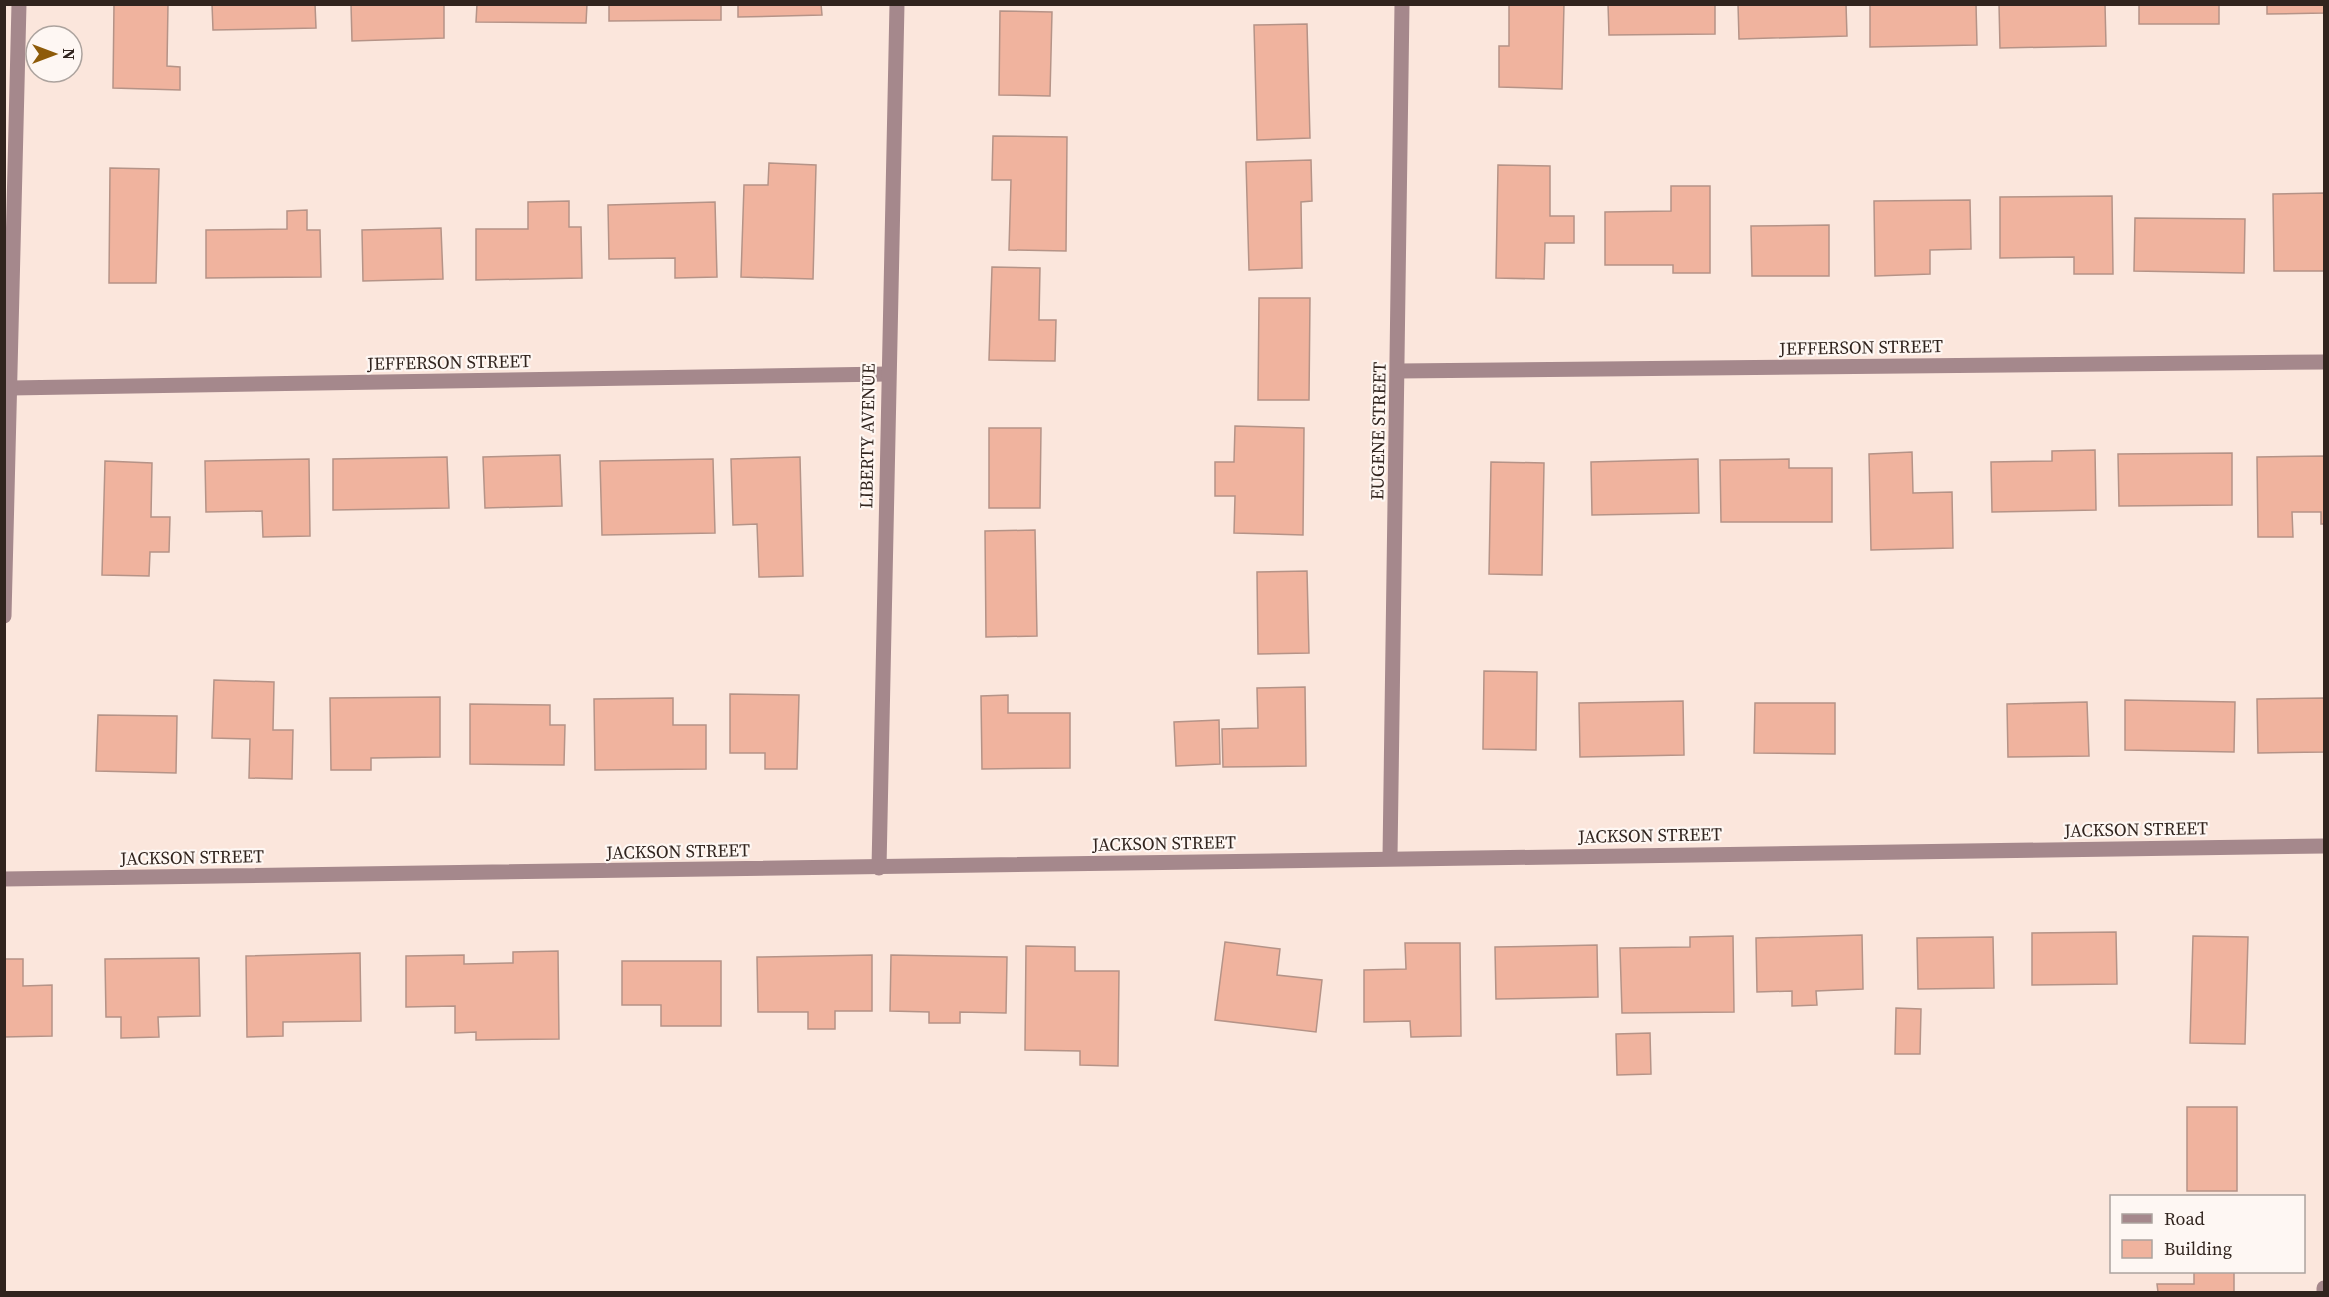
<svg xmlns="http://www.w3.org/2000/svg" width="2329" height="1297" font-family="'Source Serif 4',serif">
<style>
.building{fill:#f0b39e;stroke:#b59387;stroke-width:1.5}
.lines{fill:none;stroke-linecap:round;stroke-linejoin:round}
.minor{stroke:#a5888c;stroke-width:15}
.labels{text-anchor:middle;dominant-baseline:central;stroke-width:4.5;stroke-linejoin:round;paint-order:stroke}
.street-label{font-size:18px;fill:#31241e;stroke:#fef7f3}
</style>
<rect width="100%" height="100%" fill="#fbe6dc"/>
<g class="building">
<path d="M114,4H168L167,66L180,67V90L113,88Z"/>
<path d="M212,4H315L316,28L213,30Z"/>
<path d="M351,4H444V38L352,41Z"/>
<path d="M477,4H587L586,23L476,22Z"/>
<path d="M609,4H721V20L609,21Z"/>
<path d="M738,4H821L822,15L738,17Z"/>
<path d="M1509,4H1564L1562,89L1499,87V46H1509Z"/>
<path d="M1608,4H1715V34L1609,35Z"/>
<path d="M1738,4H1846L1847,36L1739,39Z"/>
<path d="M1870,4H1976L1977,45L1870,47Z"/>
<path d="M1999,4H2105L2106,46L2000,48Z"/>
<rect x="2139" y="4" width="80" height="20"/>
<path d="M2267,4H2324V13L2267,14Z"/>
<path d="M1000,11L1052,12L1050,96L999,95Z"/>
<path d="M1307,24L1310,138L1257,140L1254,25Z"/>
<path d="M993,136L1067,137L1066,251L1009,250L1011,180H992Z"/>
<path d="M1311,160L1312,201L1301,202L1302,268L1249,270L1246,162Z"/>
<path d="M769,163L816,165L813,279L741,277L744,185H768Z"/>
<path d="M1498,165L1550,166V216H1574V243H1545L1544,279L1496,278Z"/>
<path d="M110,168L159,169L156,283H109Z"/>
<path d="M1671,186H1710V273H1673V265H1605V212L1671,211Z"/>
<path d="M2324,193V271H2274L2273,194Z"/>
<path d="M2112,196L2113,274H2074V257L2000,258V197Z"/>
<path d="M1970,200L1971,249L1930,250V274L1875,276L1874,201Z"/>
<path d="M569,201V227H581L582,278L476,280V229H528V202Z"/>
<path d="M715,202L717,277L675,278V258L609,259L608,205Z"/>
<path d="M307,210V230H320L321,277L206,278V230L287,229V211Z"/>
<path d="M2135,218L2245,219L2244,273L2134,271Z"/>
<path d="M1829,225V276H1752L1751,226Z"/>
<path d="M441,228L443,279L363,281L362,230Z"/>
<path d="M992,267L1040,268L1039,320H1056L1055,361L989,360Z"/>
<path d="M1259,298H1310L1309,400H1258Z"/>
<path d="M1235,426L1304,428L1303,535L1234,533L1235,496H1215V462H1234Z"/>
<path d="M989,428H1041L1040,508H989Z"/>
<path d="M2095,450L2096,510L1992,512L1991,462L2052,461V451Z"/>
<path d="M1912,452L1913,493L1952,492L1953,548L1871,550L1869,454Z"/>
<path d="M2232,453V505L2119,506L2118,454Z"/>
<path d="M560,455L562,506L485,508L483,457Z"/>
<path d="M2324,456V524H2321V512H2292L2293,537H2258L2257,457Z"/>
<path d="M447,457L449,508L333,510V459Z"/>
<path d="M800,457L803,576L759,577L757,524L733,525L731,459Z"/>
<path d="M309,459L310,536L263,537L262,511L206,512L205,461Z"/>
<path d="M713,459L715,533L602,535L600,461Z"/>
<path d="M1698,459L1699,513L1592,515L1591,462Z"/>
<path d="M1789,459V468H1832V522H1721L1720,460Z"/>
<path d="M105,461L152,463L151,517H170L169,552H150L149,576L102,575Z"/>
<path d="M1491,462L1544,463L1542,575L1489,574Z"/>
<path d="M1035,530L1037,636L986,637L985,531Z"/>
<path d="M1307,571L1309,653L1258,654L1257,572Z"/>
<path d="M1484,671L1537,672L1536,750L1483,749Z"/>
<path d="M214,680L274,682L273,730H293L292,779L249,778L250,739L212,738Z"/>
<path d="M1305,687L1306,766L1223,767L1222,729L1258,728L1257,688Z"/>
<path d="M730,694L799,695L797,769H765V753H730Z"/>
<path d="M1008,695V713H1070V768L982,769L981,696Z"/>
<path d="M440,697V757L371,758V770H331L330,698Z"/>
<path d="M673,698V725H706V769L595,770L594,699Z"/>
<path d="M2324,698V752L2258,753L2257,699Z"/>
<path d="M2125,700L2235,702L2234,752L2125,750Z"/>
<path d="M1683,701L1684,755L1580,757L1579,703Z"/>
<path d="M2087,702L2089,756L2008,757L2007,704Z"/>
<path d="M1755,703H1835V754L1754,753Z"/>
<path d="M470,704L550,705V725H565L564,765L470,764Z"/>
<path d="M98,715L177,716L176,773L96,771Z"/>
<path d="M1219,720L1220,764L1176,766L1174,722Z"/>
<path d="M2116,932L2117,984L2032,985V933Z"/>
<path d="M1862,935L1863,989L1816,991L1817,1005L1792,1006V991L1757,992L1756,938Z"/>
<path d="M1733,936L1734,1012L1622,1013L1620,948L1690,947V937Z"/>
<path d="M2193,936L2248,937L2245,1044L2190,1043Z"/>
<path d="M1993,937L1994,988L1918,989L1917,938Z"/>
<path d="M1225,942L1280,949L1277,975L1322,980L1316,1032L1215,1020Z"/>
<path d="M1405,943H1460L1461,1036L1411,1037L1410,1021L1364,1022V970L1406,969Z"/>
<path d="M1597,945L1598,997L1496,999L1495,947Z"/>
<path d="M1026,946L1075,947V971H1119L1118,1066L1080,1065V1051L1025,1050Z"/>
<path d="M558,951L559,1039L476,1040V1032L455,1033V1006L406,1007V956L464,955V964L513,963V952Z"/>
<path d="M360,953L361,1021L283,1022V1036L247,1037L246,956Z"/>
<path d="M872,955V1011H835V1029H808V1012H758L757,957Z"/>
<path d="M891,955L1007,957L1006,1013L960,1012V1023H929V1012L890,1011Z"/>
<path d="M199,958L200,1016L158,1017L159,1037L121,1038V1017H106L105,959Z"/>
<path d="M4,959H23V986L52,985V1036L4,1037Z"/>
<path d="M622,961H721V1026H661V1005H622Z"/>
<path d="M1896,1008L1921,1009L1920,1054H1895Z"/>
<path d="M1650,1033L1651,1074L1617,1075L1616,1034Z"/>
<rect x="2187" y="1107" width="50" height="84"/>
<path d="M2194,1272H2234V1292H2158L2157,1284H2194Z"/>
</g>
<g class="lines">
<g class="minor">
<path d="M1399,371L2324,362"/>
<path d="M10,388L888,374"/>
<path d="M4,616L19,4"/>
<path d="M1390,858L1402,4"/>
<path d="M879,868L897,4"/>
<path d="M4,879L2324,846"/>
<path d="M2324,1292V1288"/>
</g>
</g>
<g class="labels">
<g class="street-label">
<text transform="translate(1861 347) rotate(-1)">JEFFERSON STREET</text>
<text transform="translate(449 362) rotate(-1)">JEFFERSON STREET</text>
<text transform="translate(1378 431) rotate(-89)">EUGENE STREET</text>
<text transform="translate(867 436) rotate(-89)">LIBERTY AVENUE</text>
<text transform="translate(2136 829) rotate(-1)">JACKSON STREET</text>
<text transform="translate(1650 835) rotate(-1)">JACKSON STREET</text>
<text transform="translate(1164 843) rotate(-1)">JACKSON STREET</text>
<text transform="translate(678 851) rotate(-1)">JACKSON STREET</text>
<text transform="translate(192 857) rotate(-1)">JACKSON STREET</text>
</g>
</g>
<rect width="2329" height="1297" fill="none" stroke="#31241e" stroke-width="12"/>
<rect x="2110" y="1195" width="195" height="78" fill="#fef7f3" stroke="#aca39e" stroke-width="1.5"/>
<rect x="2122" y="1214" width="30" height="9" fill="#a5888c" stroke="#aca39e" stroke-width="1.5"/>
<text x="2164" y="1225" font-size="18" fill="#31241e">Road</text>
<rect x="2122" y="1240" width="30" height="18" fill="#f0b39e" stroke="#aca39e" stroke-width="1.5"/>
<text x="2164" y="1255" font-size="18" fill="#31241e">Building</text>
<g transform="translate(54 54) rotate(90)"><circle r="28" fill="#fef7f3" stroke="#aca39e" stroke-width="1.5"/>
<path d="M0-4.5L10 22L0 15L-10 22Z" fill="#8e5b09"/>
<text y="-9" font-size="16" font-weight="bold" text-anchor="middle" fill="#31241e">N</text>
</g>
</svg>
